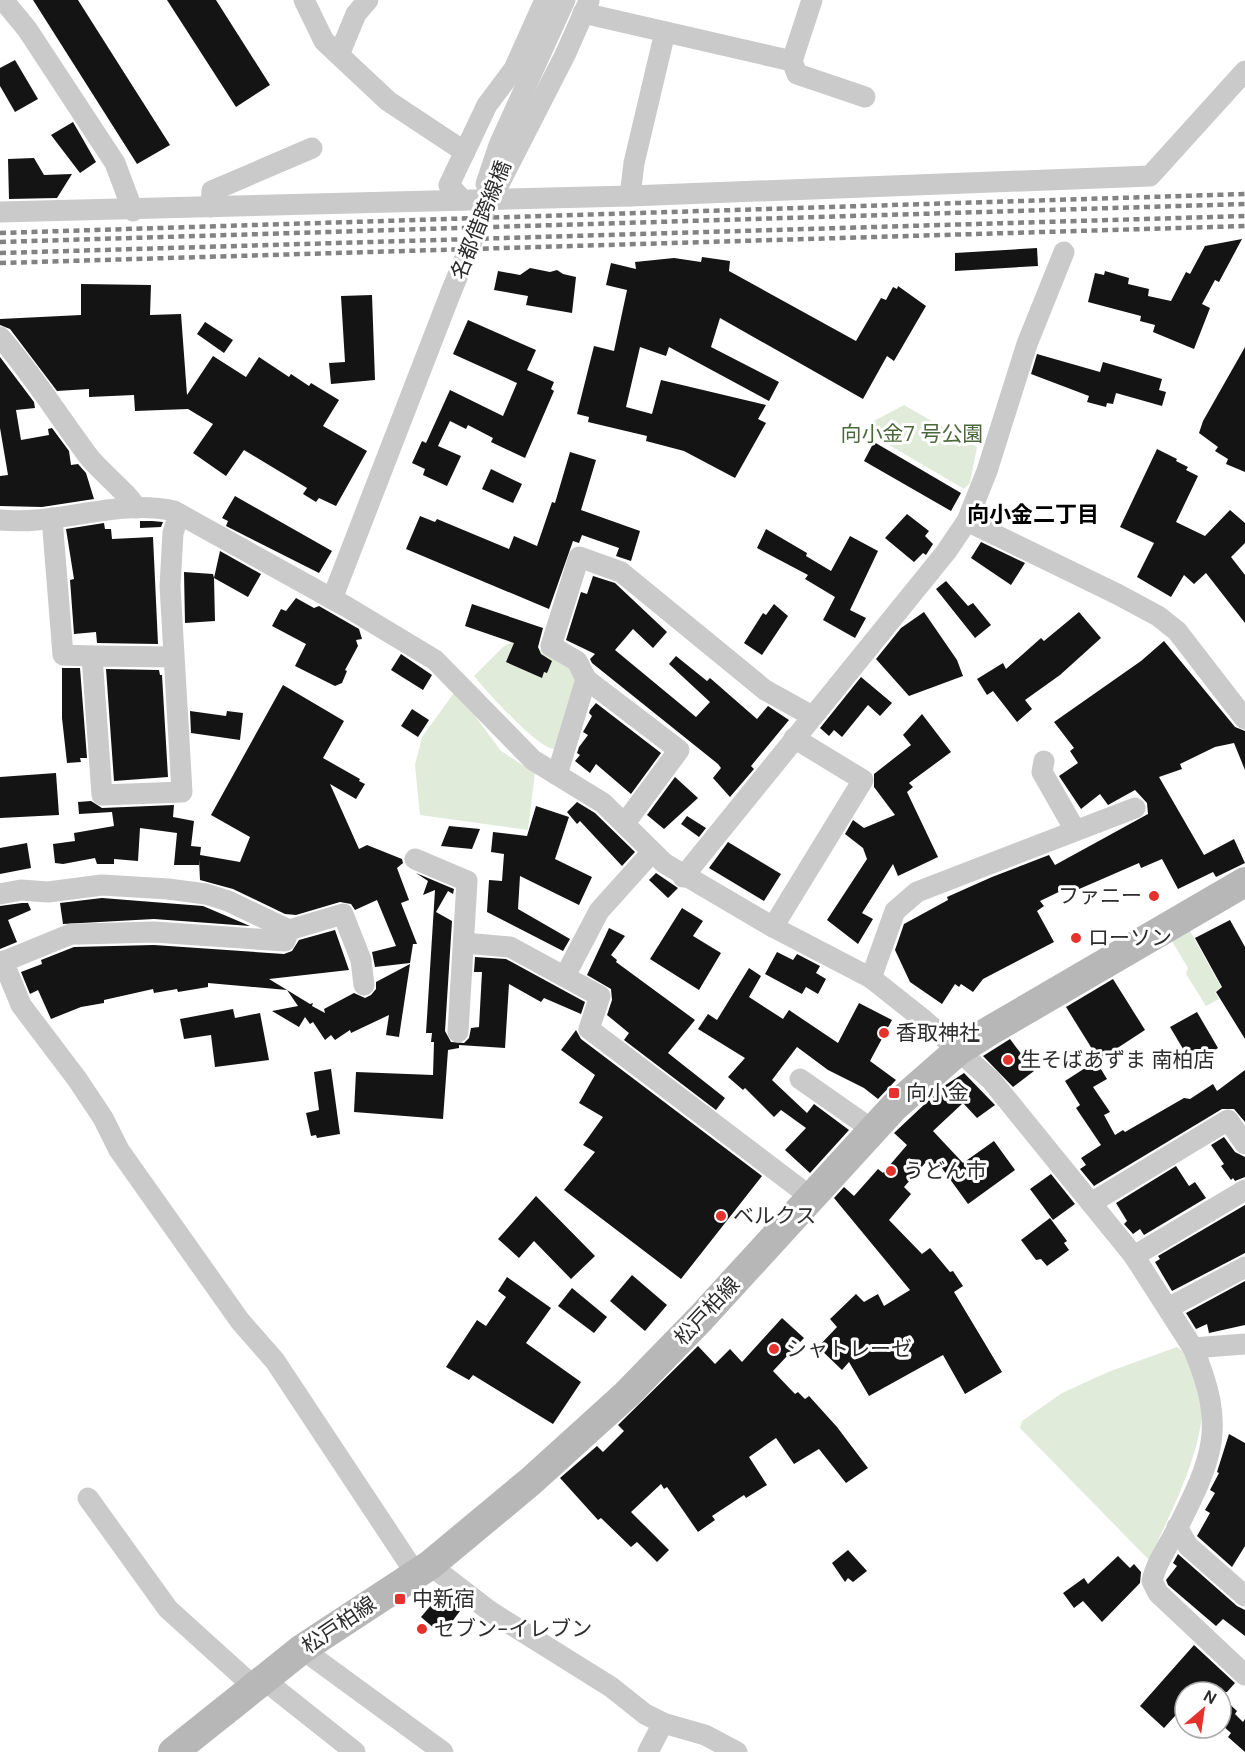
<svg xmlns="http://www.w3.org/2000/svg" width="1245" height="1752" font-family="'DM Sans','Noto Sans JP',sans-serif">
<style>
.green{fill:#e1ebda}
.building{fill:#141414}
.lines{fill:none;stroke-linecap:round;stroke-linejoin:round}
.street{stroke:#cacaca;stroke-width:21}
.secondary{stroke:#b7b7b7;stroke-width:30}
.rail{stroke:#828282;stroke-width:4.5;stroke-dasharray:6 4.5;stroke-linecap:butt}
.street-bridge{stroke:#cacaca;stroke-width:21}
.poi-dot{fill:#e5322d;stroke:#fff;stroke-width:2}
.labels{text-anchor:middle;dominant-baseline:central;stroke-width:6;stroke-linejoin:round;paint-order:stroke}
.street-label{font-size:21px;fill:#2d2d2d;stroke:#fff}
.park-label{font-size:21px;fill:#4b683a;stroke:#fff}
.poi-label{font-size:21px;fill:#2d2d2d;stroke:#fff;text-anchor:start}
.neighbourhood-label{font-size:22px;font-weight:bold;fill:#000;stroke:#fff}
</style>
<rect width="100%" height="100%" fill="#fff"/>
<g class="green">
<path d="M904,405L977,447L970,483L964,489L867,432L874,421Z"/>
<path d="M516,640L551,654L578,672L554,749C537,748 486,691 474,676L503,647Z"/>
<path d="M456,690L501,751L535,773L528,830L420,815L415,765L422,737Z"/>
<path d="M1185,922L1221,987L1215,992L1219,999L1206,1006L1186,974L1188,968L1167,933Z"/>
<path d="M1177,1347C1239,1391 1172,1508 1149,1560L1020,1428L1022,1421L1062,1393L1108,1372Z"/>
</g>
<g class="building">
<path d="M33,0H78L170,145L137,164Z"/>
<path d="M167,0H216L270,85L236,107Z"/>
<path d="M15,60L38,99L15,112L0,86V68Z"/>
<path d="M73,122L96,162L80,173L51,135Z"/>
<path d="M34,158L44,175L72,174L57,198L9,199L8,159Z"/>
<path d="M1242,239L1219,282L1215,280L1202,304L1210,308L1194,349L1153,332L1155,325L1140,321L1141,316L1088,302L1095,273L1104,275L1105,271L1129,278L1128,284L1149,289L1148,296L1171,301L1186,272L1190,274L1205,246Z"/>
<path d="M1037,248L1038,266L955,271V253Z"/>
<path d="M702,257L730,261L729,271L856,341L881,298L886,300L893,287L897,289L898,286L926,306L894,361L887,356L863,399L720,318L711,347L779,382L769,401L669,347L666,356L640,347L626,407L652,414L661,380L766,405L758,419L766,423L735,478L684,451L646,441L647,436L588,422L589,417L577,414L594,346L614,351L627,290L606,285L611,263L636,269L635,262L674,258L701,262Z"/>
<path d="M530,268L550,272L557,270L563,274L576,277L572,313L526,305L528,296L494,290L498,271L520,275Z"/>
<path d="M81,284L151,285L150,315L181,314L187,395L213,356L246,377L259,357L289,377L291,374L309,386L311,383L339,400L323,426L367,451L336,506L319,498L316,502L303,494L307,488L244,450L226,476L193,453L213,424L188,409L135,411L134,395L89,397V389L57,391L10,329L0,325V319L81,315Z"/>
<path d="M372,295L375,380L331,384L329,363L345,362L341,296Z"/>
<path d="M468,320L536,350L527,370L554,382L551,389L554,391L525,458L491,442L493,438L468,425L466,429L450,421L438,446L461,456L447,486L423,475L425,469L412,463L422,441L426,443L450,390L503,416L517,383L453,354Z"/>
<path d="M205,322L233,340L224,353L197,334Z"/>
<path d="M1245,347V472L1226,464L1228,459L1215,451L1218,447L1199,433L1203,421Z"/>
<path d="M1037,354L1100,372L1103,362L1162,379L1159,390L1166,392L1162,406L1116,393L1113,404L1107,403L1106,407L1087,402L1089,396L1031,374Z"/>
<path d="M0,357L34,402L35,408L16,410L21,440L49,435L48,429L52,428L69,451L71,465L78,464L86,473L94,499L42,507L0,506V476L8,475L0,428Z"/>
<path d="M874,442L961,493L951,511L864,461Z"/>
<path d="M1157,449L1177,459L1176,461L1188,467L1186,470L1198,476L1176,522L1205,536L1230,510L1245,523V543L1231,557L1245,575V623L1206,573L1194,584L1184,575L1171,597L1137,577L1154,543L1120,527Z"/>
<path d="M570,452L596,460L581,510L640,531L631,561L616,556L619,548L582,535L579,543L573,541L549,609L406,549L420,516L435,522L437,519L509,549L514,536L537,546L552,502L555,503Z"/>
<path d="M491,469L522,484L513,503L482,489Z"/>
<path d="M235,496L332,551L319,573L226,526L228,521L222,518Z"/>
<path d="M907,514L929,531L925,536L933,544L926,555L923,553L914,562L885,538Z"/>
<path d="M140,521H152L163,522L161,527L140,528Z"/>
<path d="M104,523L105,529H111L112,539L153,537L158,644L97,643L96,632L74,634L70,580L74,579L66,529Z"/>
<path d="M766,529L807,553L806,556L831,571L850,536L878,551L850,610L866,618L855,638L823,620L835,597L805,579L808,575L757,548Z"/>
<path d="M981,542L1025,563L1011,585L971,558Z"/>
<path d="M220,551L261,574L248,597L214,578L215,621L185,623L184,572L213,574L214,578Z"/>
<path d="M593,576L615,583L667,632L653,648L633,629L615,650L696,717L710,702L669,664L676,656L707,681L710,678L757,719L768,706L789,720L751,766L754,769L730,797L713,778L721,768L718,764L592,663L590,659L595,654L566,640L581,592L587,594Z"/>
<path d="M946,581L968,606L973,603L991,625L975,638L936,589Z"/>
<path d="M296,598L314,608L319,606L359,629L362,639L356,640L358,646L345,670L347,671L342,683L335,686L295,666L306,644L272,626L281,609L286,611Z"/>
<path d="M472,604L543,628L538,647L541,654L552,661L547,673L544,672L542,678L506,662L514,643L465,626Z"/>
<path d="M774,604L788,616L762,655L744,643L763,613L766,615Z"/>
<path d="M924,612L957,660L963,676L909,696L876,659L901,628Z"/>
<path d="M1079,612L1101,638L1060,675L1025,700L1032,709L1017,722L993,691L987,695L977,679L1003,663L1006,669L1041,638L1044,641Z"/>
<path d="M1164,641L1235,727L1245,731V770L1234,743L1215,747L1180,764L1182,769L1159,777L1204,855L1234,839L1245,863L1216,877L1213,872L1178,889L1162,859L1141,868L1139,863L1070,893L1067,888L1040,901L1044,906L1037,911L1054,942L983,979L973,992L961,984L959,987L955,984L942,1004L910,982L895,950L904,924L948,900L947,897L992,877L1049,855L1055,865L1148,814L1147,803L1135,790L1108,805L1100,794L1081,809L1059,776L1078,763L1070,751L1074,748L1054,722L1141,661Z"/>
<path d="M401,654L432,675L423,690L391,670Z"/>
<path d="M62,668H80L87,758H80L81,762L67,763L62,718Z"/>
<path d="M106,669L159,670L160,675H162L168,777L114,781Z"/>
<path d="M861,677L892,703L880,716L868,705L842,737L834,730L829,736L820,728Z"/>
<path d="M283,685L344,721L323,758L360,779L359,781L365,784L356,799L330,784L359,849L367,845L402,859L403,863L397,868L409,900L401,903L417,944H413L410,963L375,967L372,952L396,946L377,900L355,910L351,904L340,902L296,915L285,914L233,889L200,880L199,859V865H174L177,833L140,828L138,861L114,859V864H97L95,858L63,864L55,863L53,844L75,841L74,833L114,826L112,812L79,814L78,802L91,801L102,808L174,805L173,817L194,821L191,846L201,847L200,855L240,862L250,837L211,815Z"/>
<path d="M596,703L661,753L631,794L596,764L590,773L575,761L580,755L577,753L579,747L588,735L583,732L592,716L589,713L590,710Z"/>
<path d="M412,709L429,720L418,737L401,726Z"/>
<path d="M190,711L226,716L227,711L243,713L240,740L191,733Z"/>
<path d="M922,714L951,752L909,783L913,787L907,792L938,857L898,876L893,864L862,913L873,919L858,944L827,920L867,859L863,848L845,834L853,820L864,828L895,815L874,787V774L911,745L903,735Z"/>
<path d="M56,773L59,815L0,818V777Z"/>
<path d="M675,777L698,798L664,829L647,815Z"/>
<path d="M577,802L595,813L635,852L622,866L580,821L577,824L567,812Z"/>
<path d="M536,806L569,817L555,859L592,877L579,905L520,876L518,909L570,939L563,951L487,912L489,880L502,881L504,854L491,852L493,832L527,836Z"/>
<path d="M687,816L706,828L699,837L681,824Z"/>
<path d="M449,826L480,829L472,849L441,846Z"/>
<path d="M728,842L781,874L764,901L709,868Z"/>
<path d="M27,843L31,868L0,874V848Z"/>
<path d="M416,873L454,889L453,894L448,891L436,912L452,921L445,1031L451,1042L464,1043L469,1038L471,1028L479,1027L482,972H474L475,957L506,959L585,1002L581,1014L544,998L541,1002L509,984L505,1048L459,1045V1048L448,1050L443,1119L354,1112L356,1072L433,1075L434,1042H431L432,1033H426L435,890L423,895L428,881Z"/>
<path d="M656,873L678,888L668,898L649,880Z"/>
<path d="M102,898L203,906L250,926L154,919L63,924L60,903Z"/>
<path d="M22,903H28L31,910L8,920L17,942L0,949V906Z"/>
<path d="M682,908L703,921L693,936L721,953L699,990L650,959Z"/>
<path d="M1230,920L1245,947V1039L1216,992L1222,987L1195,938Z"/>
<path d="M609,928L625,936L611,955L617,960L616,962L695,1020L668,1053L725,1098L716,1110L624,1040L629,1033L607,1015L612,1000L611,989L587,975Z"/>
<path d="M335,930L349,970L269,979L310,1004L313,1003L312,1006L325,1013L324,1009L354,993L365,998L371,995L376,989V982L410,964L399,1037L386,1035L389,1015L351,1033L350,1030L335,1040L331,1035L325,1040L313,1022L310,1024L305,1017L299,1027L272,1011L298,1006L287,990L208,983V987L178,992L177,989L154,993L153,989L104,1000V1003L81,1007L51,1019L38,990L30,994L21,972L42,964L41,960L74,947L154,945L284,954L292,951L299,940Z"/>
<path d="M777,952L793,960L797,954L820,966L816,973L826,979L818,994L806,987L802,994L765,974Z"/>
<path d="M749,968L761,976L749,997L783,1019L789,1010L838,1043L859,1003L892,1020L870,1061L896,1080L878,1099L864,1088L828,1070L797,1047L772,1080L807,1113L814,1104L849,1130L810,1173L785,1150L806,1128L781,1110L774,1117L745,1088L743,1090L728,1077L745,1058L698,1029L708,1014L717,1020Z"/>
<path d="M1113,979L1145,1030L1099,1060L1066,1007Z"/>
<path d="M233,1009L235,1018L260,1013L269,1060L215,1067L211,1035L184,1039L180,1019Z"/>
<path d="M1197,1012L1218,1048L1192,1064L1170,1027Z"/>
<path d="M576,1030L581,1039L762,1176L681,1279L564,1190L595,1152L583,1145L603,1117L579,1103L595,1075L561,1050Z"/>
<path d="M1010,1039L1034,1071L1013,1087L983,1056Z"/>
<path d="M1096,1061L1107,1079L1093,1087L1110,1112L1104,1115L1115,1135L1123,1130L1125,1132L1184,1098L1190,1099L1213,1084L1217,1091L1245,1070V1122L1234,1109H1222L1094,1186L1080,1169L1086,1165L1081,1158L1101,1145L1076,1108L1080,1105L1065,1081Z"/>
<path d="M331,1069L340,1134L317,1138L316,1135L311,1136L306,1113L319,1110L314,1072Z"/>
<path d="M964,1073L995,1105L977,1118L963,1103L933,1131L963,1163L994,1141L1015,1170L968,1204L939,1164L933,1169L926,1162L904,1187L911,1194L889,1220L922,1254L930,1248L950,1272L953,1271L963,1286L954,1292L1002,1372L965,1394L943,1355L869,1396L849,1362L842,1370L818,1347L837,1327L830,1319L856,1294L864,1302L878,1294L884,1306L910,1290L834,1198L844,1187L854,1196L878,1169L883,1173L907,1145L894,1133L944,1086Z"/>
<path d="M1224,1137L1235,1152L1245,1157V1177L1235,1181L1233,1178L1231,1180L1221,1166L1224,1164L1211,1145Z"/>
<path d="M1176,1166L1189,1186L1195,1182L1206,1198L1144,1235L1140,1229L1133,1234L1124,1224L1127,1221L1116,1203Z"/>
<path d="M1051,1174L1075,1204L1053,1220L1030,1189Z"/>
<path d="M536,1196L595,1256L571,1279L534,1241L519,1258L498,1239Z"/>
<path d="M1245,1205V1253L1172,1291L1155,1262L1160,1259L1158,1256Z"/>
<path d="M1050,1218L1067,1241L1064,1243L1069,1250L1047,1266L1041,1259L1036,1260L1021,1240Z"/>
<path d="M632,1275L667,1305L645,1331L610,1301Z"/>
<path d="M507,1277L551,1308L526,1343L581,1382L553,1424L473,1375L469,1380L446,1367L477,1320L486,1326L506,1297L498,1291Z"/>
<path d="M1245,1281V1325L1209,1333L1207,1324L1196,1329L1186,1313Z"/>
<path d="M572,1288L607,1317L594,1333L558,1306Z"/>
<path d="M782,1318L804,1338L773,1371L795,1394L798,1392L805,1399L809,1396L837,1427L868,1468L846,1483L819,1449L794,1464L776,1438L749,1457L767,1485L746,1498L744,1495L712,1516L715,1520L698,1532L667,1487L664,1489L661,1484L631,1512L669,1550L657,1562L637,1542L631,1547L601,1518L598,1520L560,1478L597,1446L603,1452L624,1431L618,1425L698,1346L715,1364L730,1349L742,1362Z"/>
<path d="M1229,1434L1245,1443V1546L1232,1567L1197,1536L1210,1513L1205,1510L1215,1493L1210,1490L1219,1473L1217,1472Z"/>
<path d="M848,1550L867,1571L853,1582L848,1578L845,1582L832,1563Z"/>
<path d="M1178,1554L1237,1606L1245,1610V1636L1223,1619L1216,1626L1168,1585L1166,1580L1177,1566L1173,1563Z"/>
<path d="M1118,1556L1130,1568L1134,1564L1141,1572L1140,1583L1102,1622L1083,1601L1074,1608L1063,1593L1084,1578L1088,1584Z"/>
<path d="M443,1591L463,1607L442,1635L421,1617Z"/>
<path d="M1194,1645L1235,1683L1227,1692H1185V1705L1164,1728L1140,1706Z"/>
<path d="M1221,1696L1237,1711L1235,1714L1243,1722L1245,1719V1752L1228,1737L1231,1733L1223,1726L1221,1729Z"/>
</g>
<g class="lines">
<g class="street">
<path d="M3,0L27,29L115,163L133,211"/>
<path d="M304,0L324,41L388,101L465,152"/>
<path d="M583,13L792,61L812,0"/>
<path d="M339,55L356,14L368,0"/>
<path d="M792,61L797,74L865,97"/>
<path d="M486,184L499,145L565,0"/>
<path d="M497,188L565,55L589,1"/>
<path d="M630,196L634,163L665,32"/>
<path d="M462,200L449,185L487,105L514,69L545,0"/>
<path d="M211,207L212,191L312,148"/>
<path d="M0,212L630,196L1150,176L1245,71"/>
<path d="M0,337C33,375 59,417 89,457C100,471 131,496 136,508"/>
<path d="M52,518L63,655L92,656"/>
<path d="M0,520C58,526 117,498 174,511L347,607L435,660L533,760L603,803L664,863L773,927L871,978L924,1020L991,1080L1134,1256L1193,1348L1245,1344"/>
<path d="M967,521L1117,594L1158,616L1177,631L1245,719"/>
<path d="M332,599L451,292"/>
<path d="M173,657L92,656L102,795L182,792L170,586L173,533L179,514"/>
<path d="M586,679L679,750L625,823"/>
<path d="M1044,761L1042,772L1075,830"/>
<path d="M557,775L586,679L577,661L551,646L579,557L621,572L765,690L812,716"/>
<path d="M415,859L467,881L458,1032"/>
<path d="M683,877L946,552L967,521L987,471L1027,344L1064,252"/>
<path d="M0,894L21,890L48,892L102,885L168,889L206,894L228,901L289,930"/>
<path d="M773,927L863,780L794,738"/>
<path d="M464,943L510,947L600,996L589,1029L812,1198"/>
<path d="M3,961L21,1005L77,1079L103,1118L119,1150L240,1321L275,1361L416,1574"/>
<path d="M0,963L71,934H80L154,932L285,941L289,930L343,914L361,960L364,985"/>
<path d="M565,976L599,911L652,852"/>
<path d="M871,978L895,911L917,892L1135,808"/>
<path d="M800,1079L873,1130"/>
<path d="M1091,1203L1228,1120L1245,1144"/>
<path d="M1134,1256L1245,1190"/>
<path d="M1168,1308L1245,1267"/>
<path d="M1193,1348C1227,1428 1213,1457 1176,1531C1168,1546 1156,1563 1152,1581L1158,1593L1245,1675"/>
<path d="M88,1498L168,1609L253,1686"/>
<path d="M1177,1527L1188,1546L1245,1596"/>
<path d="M430,1565L491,1612L611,1687L645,1714L663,1723L705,1735L737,1752"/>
<path d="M302,1649L443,1752"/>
<path d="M263,1679L355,1752"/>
<path d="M648,1752L663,1723"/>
</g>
<path class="secondary" d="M173,1752L302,1649L430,1565L531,1481L627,1394L701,1318L894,1107L959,1050L991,1030L1245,882"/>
<g class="rail">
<path d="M0,233L1245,194"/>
<path d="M0,242L1245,204"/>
<path d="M0,253L1245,216"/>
<path d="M0,263L1245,226"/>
</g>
<path class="street-bridge" d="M451,292L501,171"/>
</g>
<g class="poi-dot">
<circle cx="1154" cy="896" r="6"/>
<circle cx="1076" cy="938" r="6"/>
<circle cx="884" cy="1033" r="6"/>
<circle cx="1008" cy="1060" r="6"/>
<rect x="888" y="1087" width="12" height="12" rx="3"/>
<circle cx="891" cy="1171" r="6"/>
<circle cx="721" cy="1216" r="6"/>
<circle cx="774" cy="1349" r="6"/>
<rect x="394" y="1593" width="12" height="12" rx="3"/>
<circle cx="422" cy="1629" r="6"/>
</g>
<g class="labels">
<g class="street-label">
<text transform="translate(481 220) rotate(-68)">名都借跨線橋</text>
<text transform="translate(707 1311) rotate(-47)">松戸柏線</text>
<text transform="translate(339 1625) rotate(-34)">松戸柏線</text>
</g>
<g class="park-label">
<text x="912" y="434">向小金7 号公園</text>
</g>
<g class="poi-label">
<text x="1142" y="896" text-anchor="end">ファニー</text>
<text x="1088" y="938">ローソン</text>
<text x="896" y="1033">香取神社</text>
<text x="1020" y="1060">生そばあずま 南柏店</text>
<text x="906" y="1093">向小金</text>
<text x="903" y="1171">うどん市</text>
<text x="733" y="1216">ベルクス</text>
<text x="786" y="1349">シャトレーゼ</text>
<text x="412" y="1599">中新宿</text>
<text x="434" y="1629">セブン-イレブン</text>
</g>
<g class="neighbourhood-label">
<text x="1033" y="514">向小金二丁目</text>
</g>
</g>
<g transform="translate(1203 1710) rotate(29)"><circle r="28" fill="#ffffff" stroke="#ababab" stroke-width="1.5"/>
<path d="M0-4.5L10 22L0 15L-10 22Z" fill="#e5322d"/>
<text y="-9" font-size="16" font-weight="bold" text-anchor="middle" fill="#2d2d2d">N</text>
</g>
</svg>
